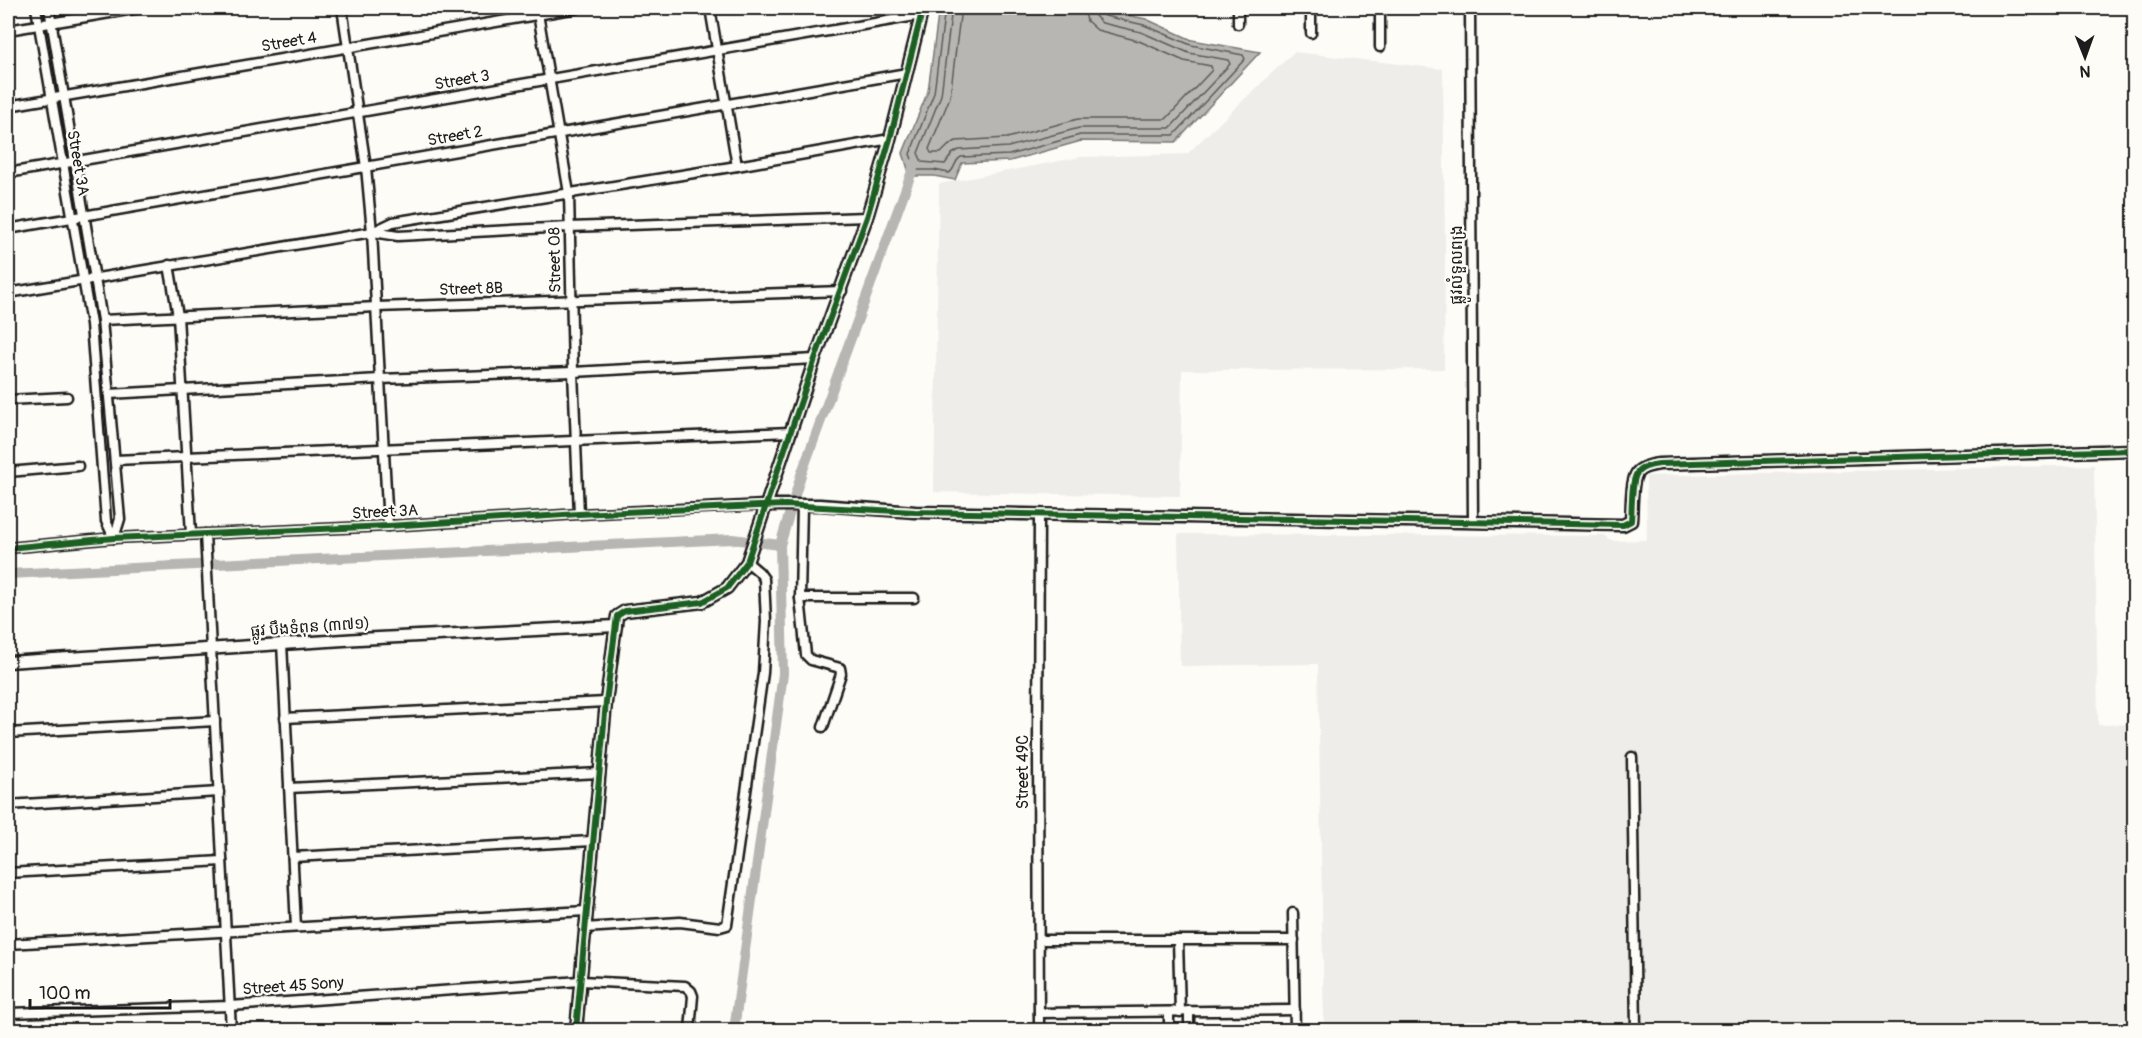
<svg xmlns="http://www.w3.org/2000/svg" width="2142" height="1038" font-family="Pangolin,'Noto Sans Khmer',sans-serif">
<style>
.built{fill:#eeede9}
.water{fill:#b7b6b2;stroke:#797876;stroke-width:1.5}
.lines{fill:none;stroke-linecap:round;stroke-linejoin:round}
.shore{stroke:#5a5a58;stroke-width:1.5}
.canal{stroke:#b7b6b2;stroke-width:10}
.minor-casing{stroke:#1c1c1c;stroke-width:13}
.tertiary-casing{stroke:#1c1c1c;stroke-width:15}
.minor{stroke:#fdfcf7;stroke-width:8}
.tertiary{stroke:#fdfcf7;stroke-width:10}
.cycleway-casing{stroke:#fdfcf7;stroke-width:10}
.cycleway{stroke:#1b5e20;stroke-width:6}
.labels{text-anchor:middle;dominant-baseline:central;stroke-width:4.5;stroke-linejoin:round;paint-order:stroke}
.street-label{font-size:16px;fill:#1c1c1c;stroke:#fdfcf7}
</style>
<rect width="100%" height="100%" fill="#fdfcf7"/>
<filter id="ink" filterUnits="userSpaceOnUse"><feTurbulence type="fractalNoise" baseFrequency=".0167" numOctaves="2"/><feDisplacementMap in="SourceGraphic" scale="12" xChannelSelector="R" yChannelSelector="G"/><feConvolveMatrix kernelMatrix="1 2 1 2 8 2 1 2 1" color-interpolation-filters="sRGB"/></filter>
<g filter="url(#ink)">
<g class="built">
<path d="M1294,52L1443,69L1445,250L1444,369L1182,370L1180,496L934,492L939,184L1081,157L1187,154Z"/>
<path d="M2094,465L2098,725L2134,724V1030H1324L1318,664L1180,666L1178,534L1604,536L1612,541L1647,540L1646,476Z"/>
</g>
<path class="water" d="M939,8H1094L1146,19L1192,40L1260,52L1176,142L1081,141L1010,161L962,163L955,180L934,176H910L903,153L928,91Z"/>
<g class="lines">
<g class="shore">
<path d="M945,8L934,93L910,154L916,170H934L949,173C955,170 954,161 961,157L1009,155L1080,135H1174L1245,59L1243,55L1191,45L1144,25L1105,16L1101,13L1100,8"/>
<path d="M952,8L941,95L918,153L922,162L945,164L952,154L959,150L1008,147L1079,128H1170L1230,64L1228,60L1189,53L1141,32L1102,23L1095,16L1093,8"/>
<path d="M961,8L950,97L929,149L931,153H941L948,146L956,141L1007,138L1078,119H1166L1212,70L1211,66L1184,61L1139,41L1097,30L1087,21L1084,8"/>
</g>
<g class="canal">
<path d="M8,574L732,539L780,545"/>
<path d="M734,1030L783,674L780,545L801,475L915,163"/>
</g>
<g class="minor-casing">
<g id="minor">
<path d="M36,8L91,324L106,521L114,538"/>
<path d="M49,8L102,320L120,519L114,538"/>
<path d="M342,8L366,167L372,232L388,526"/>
<path d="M537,8L569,193L573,372L579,514"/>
<path d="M710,8L737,166"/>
<path d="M1470,8L1473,522"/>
<path d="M1238,24V8"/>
<path d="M8,30L140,8"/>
<path d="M1311,33V8"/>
<path d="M1380,47V8"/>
<path d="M8,106L577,8"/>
<path d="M8,173L921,15"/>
<path d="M8,229L907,73"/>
<path d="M373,232L398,236L569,227L867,217"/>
<path d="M169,265L178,316L191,534"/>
<path d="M8,293L372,232L393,222L737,166L890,139"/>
<path d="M102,320L377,307L842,291"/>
<path d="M109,394L380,379L573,372L815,359"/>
<path d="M8,400L67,397"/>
<path d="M115,460L790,432"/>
<path d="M8,472L78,466"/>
<path d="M802,505L800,598H914"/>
<path d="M205,534L231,1030"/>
<path d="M8,548L114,538L388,526L579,514L765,505"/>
<path d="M800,598L806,655L811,660L840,668L841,674L823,727"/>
<path d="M282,643L296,927"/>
<path d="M285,718L606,702"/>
<path d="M8,733L215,721"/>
<path d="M1632,757L1636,1030"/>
<path d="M289,788L600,773"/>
<path d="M8,805L219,792"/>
<path d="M293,857L592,841"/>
<path d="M8,873L222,861"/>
<path d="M1293,913L1295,1030"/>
<path d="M584,928L680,922L720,927L727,925L763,673L766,621L764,579L759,572L747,562"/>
<path d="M1039,940H1294"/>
<path d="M1178,940L1180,1012"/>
<path d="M8,944L586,911"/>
<path d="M1189,1011V1030"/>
<path d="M1169,1012V1030"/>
<path d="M8,1013L230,1006L580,981L685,986L691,991L693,996L690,1030"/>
<path d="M1039,1013L1295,1010"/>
<path d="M1039,1030L1038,746L1039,514"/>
</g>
</g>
<g class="tertiary-casing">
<g id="tertiary">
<path d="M765,505H820L915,512L1623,525L1631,521C1632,510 1631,481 1637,473C1641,467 1652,465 1659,464L2134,450"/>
<path d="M8,662L359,639L616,626"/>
<path d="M576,1030L606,702L617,616L625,611L702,602L727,588L747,562L815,359L867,217L890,139L923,8"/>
</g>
</g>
<use href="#minor" class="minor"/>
<use href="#tertiary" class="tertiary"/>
<g class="cycleway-casing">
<g id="cycleway">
<path d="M8,548L114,538L388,526L579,514L785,505L915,512L1623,525L1631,521C1632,510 1631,481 1637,473C1641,467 1652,465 1659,464L2134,450"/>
<path d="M576,1030L606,702L617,616L625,611L702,602L727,588L747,562L815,359L867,217L890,139L923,8"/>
</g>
</g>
<use href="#cycleway" class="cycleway"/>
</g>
</g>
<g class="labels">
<g class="street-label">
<text transform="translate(289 42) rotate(-10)">Street 4</text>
<text transform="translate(462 80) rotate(-10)">Street 3</text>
<text transform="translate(455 136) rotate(-10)">Street 2</text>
<text transform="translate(78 163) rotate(80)">Street 3A</text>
<text transform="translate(555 260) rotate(-91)">Street 08</text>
<text transform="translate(1457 265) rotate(-90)">ផ្លូវលំទួលពង្រ</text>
<text transform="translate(471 289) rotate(-2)">Street 8B</text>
<text transform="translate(385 512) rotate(-3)">Street 3A</text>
<text transform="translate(310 627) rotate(-4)">ផ្លូវ បឹងទំពុន (៣៧១)</text>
<text transform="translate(1023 772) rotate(-90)">Street 49C</text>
<text transform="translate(293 986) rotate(-4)">Street 45 Sony</text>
</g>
</g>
<rect width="2142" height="1038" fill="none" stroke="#fdfcf7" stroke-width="30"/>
<rect x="15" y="15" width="2112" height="1008" fill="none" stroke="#1c1c1c" stroke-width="2" filter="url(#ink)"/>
<g transform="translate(2085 57) rotate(179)" stroke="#fdfcf7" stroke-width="4.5" paint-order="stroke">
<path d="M0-4.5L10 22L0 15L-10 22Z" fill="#1c1c1c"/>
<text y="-9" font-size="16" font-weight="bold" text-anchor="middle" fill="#1c1c1c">N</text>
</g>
<path d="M30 999v9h140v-9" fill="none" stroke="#1c1c1c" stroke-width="3"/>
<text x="39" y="999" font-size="18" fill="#1c1c1c" stroke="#fdfcf7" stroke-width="4.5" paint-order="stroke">100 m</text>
</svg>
